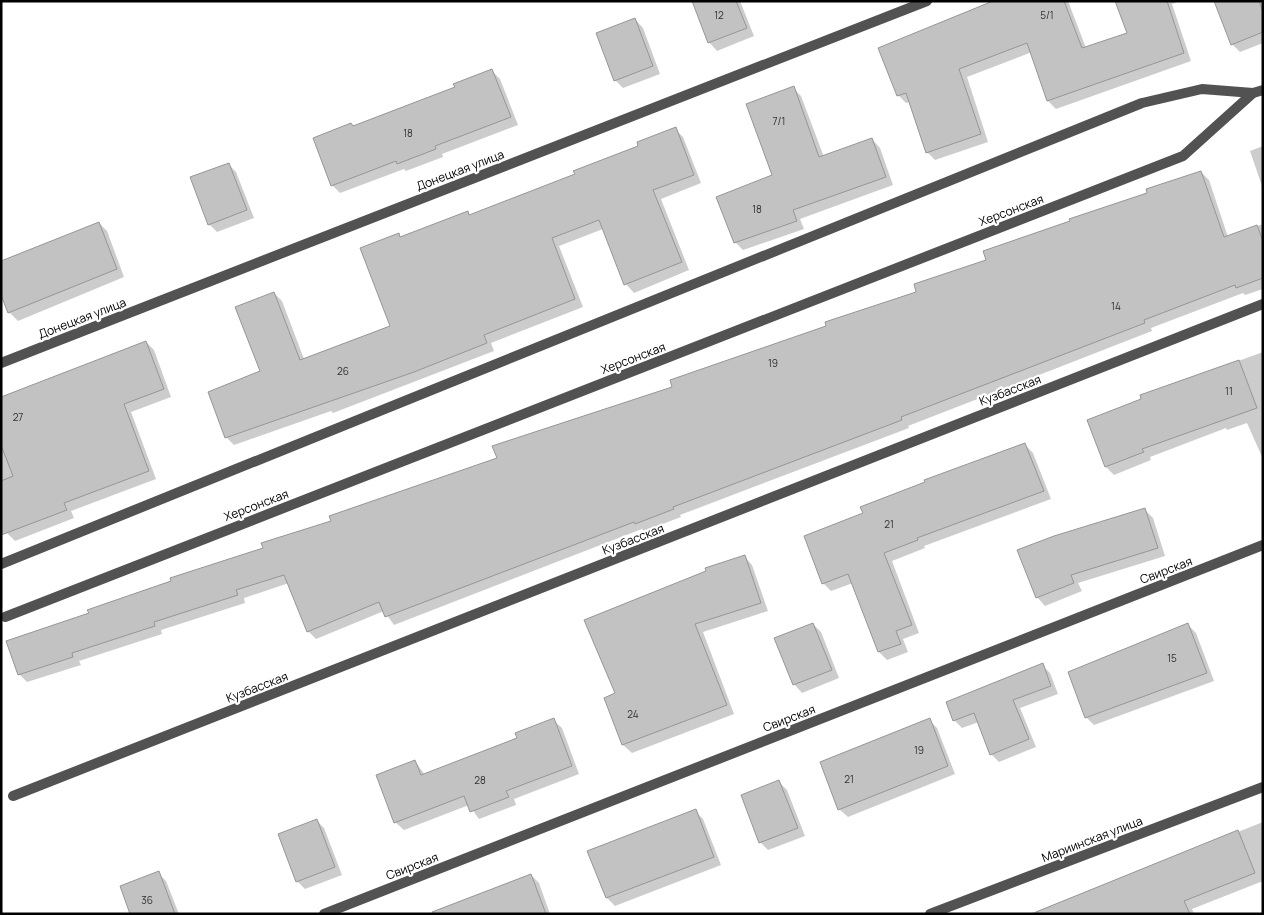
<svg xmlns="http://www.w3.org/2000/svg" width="1264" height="915" font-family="Manrope,sans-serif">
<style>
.shadow{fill:#0003}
.building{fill:#c2c2c2;stroke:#969696}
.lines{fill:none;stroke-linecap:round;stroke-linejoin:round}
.street{stroke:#525252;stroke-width:10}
.labels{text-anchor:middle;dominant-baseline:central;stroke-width:4.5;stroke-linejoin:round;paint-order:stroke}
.number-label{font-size:10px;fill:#303030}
.street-label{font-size:12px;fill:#000;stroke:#fff}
</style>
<rect width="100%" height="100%" fill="#fff"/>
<g class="shadow">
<path d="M693,1H740L754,36L717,51L709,42Z"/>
<path d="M1006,1H1068L1086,48L1128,34L1116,1H1180L1172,4L1191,61L1056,109L1048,101L1032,52L967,77L988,142L935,160L927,152L910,102L906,103L898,95Z"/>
<path d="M1215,1H1263V43L1240,52L1232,44Z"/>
<path d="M635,19L643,28L660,74L623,88L615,80Z"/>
<path d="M492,71L500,79L518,125L442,154L443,157L406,171L404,169L340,193L332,185L354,127L456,88Z"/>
<path d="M793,88L801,96L824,157L872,139L880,148L893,185L800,219L804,229L743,250L735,242L774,176Z"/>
<path d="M675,129L683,137L701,183L661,199L689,270L634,293L626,284L603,229L559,246L583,307L491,343L494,351L333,413L331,411L234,445L226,437L262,372L274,293L282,301L304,359L391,327L399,235L401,238L467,212L471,216L576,175Z"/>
<path d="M1263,146V189L1250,151Z"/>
<path d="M228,164L236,172L254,218L217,232L209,224Z"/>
<path d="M1201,172L1209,180L1228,237L1263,224V289L1245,295L1243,293L1151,328L1152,331L908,426L909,428L680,515L681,517L644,531L642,529L394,625L384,611L316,639L308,631L289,583L244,598L245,603L161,630L162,634L79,661L81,665L27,682L19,674L90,614L498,459L918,292Z"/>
<path d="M99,223L107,231L124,277L18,321L9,312L1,291Z"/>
<path d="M146,342L154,350L171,397L131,412L156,479L71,511L74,518L15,541L7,533L1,519V399Z"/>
<path d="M1263,352V459L1247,423L1227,430L1226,428L1150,457L1151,460L1114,475L1106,467L1143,399L1142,396Z"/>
<path d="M1025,445L1033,453L1051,499L924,546L925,548L892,561L919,633L903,639L908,652L887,660L879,652L853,583L831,591L823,583L864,514Z"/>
<path d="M1145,510L1153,518L1165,556L1078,583L1082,591L1045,606L1037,597Z"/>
<path d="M744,556L752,565L768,611L703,632L734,714L632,753L623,745L606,698L617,694L708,571Z"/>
<path d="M813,624L821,632L839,678L802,693L794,684Z"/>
<path d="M1188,625L1196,633L1214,681L1094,725L1086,717Z"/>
<path d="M1042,665L1050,673L1058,694L1020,708L1036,747L999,762L991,754L979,722L962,728L954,720Z"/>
<path d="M553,720L562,728L579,774L514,799L516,805L479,819L469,805L404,830L395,822L415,761L425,775L519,739Z"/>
<path d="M929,720L937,728L955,774L848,817L839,809Z"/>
<path d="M779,782L787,790L805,836L768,850L760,842Z"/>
<path d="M695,811L703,819L721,865L615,906L607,898Z"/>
<path d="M316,820L324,828L342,875L305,889L297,881Z"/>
<path d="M1263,822V881L1192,909L1194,914H1029L1128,878L1127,876Z"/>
<path d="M158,873L166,881L179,914H132Z"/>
<path d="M531,875L539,883L550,914H431Z"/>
</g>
<g class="building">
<path d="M692,1H736L747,28L708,43Z"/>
<path d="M993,1H1064L1082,48L1127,33L1115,1H1167L1184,53L1047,101L1027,43L959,69L981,134L926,153L906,93L897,96L878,48Z"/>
<path d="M1214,1H1259L1263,12V32L1231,45Z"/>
<path d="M635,18L653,66L614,81L596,33Z"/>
<path d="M492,69L511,117L435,146L436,149L397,164L396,161L331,186L313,138L351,123L353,126L455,87L453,84Z"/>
<path d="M794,86L819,157L872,138L886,177L793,210L797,221L734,243L716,197L772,175L746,104Z"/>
<path d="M676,127L694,175L653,190L682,262L624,285L599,220L552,238L575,299L484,335L487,343L414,372L225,438L208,392L260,371L235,307L274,292L300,360L390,326L360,248L399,233L400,237L468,211L469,215L575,174L573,171L638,146L637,142Z"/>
<path d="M229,163L247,210L208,225L190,177Z"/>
<path d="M1201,171L1224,237L1257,225L1263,241V278L1236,288L1235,285L1144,320L1145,323L901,417L902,420L673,507L674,509L635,524L634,522L385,617L379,602L307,632L284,575L236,590L238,595L154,622L155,626L72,653L73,657L18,675L6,641L89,613L87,610L171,581L170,578L263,548L261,543L331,521L329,516L497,458L492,446L672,387L670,380L826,326L825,322L916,292L914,284L986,260L983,251L1070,221L1069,219L1147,193L1146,189Z"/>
<path d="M99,222L117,269L8,313L1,295V261Z"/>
<path d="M146,341L164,389L124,404L149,471L64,503L67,510L1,535V481L13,476L1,445V397Z"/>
<path d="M1239,360L1257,408L1142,449L1144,452L1105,467L1087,420L1141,399L1140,395Z"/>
<path d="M1025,443L1044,491L917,538L918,540L884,553L912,625L896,631L901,644L878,652L848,574L822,584L804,536L863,513L860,507L925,482L924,480Z"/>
<path d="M1145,508L1158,548L1071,575L1074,583L1036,598L1017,550L1054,536Z"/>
<path d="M745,555L761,603L695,624L727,705L622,745L604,698L615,693L584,620L706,571L705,568Z"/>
<path d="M813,623L832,670L793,685L774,638Z"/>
<path d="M1188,623L1207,673L1085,718L1068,672Z"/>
<path d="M1043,663L1051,686L1013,700L1029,739L990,755L974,713L953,721L946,702Z"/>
<path d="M554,718L572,766L506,791L509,797L470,812L464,796L394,823L376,775L415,760L421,775L517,738L515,733Z"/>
<path d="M930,718L948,766L838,810L820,762Z"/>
<path d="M779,780L798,828L759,843L741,795Z"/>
<path d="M696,809L714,857L606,898L587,851Z"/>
<path d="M317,819L335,867L296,882L278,834Z"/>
<path d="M1238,830L1255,873L1184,901L1190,914H1036V912Z"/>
<path d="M159,871L175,914H130L120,886Z"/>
<path d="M531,874L546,914H433L432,912Z"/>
</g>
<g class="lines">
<g class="street">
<path d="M1,363L927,1"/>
<path d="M1,564L1142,103L1202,89L1253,93"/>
<path d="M5,617L1183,156L1253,93L1263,90"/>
<path d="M13,796L1263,304"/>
<path d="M324,914L1263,545"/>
<path d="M930,914L1263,787"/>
</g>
</g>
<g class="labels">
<g class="number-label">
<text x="719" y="15">12</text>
<text x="1047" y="15">5/1</text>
<text x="779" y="121">7/1</text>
<text x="408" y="133">18</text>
<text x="757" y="209">18</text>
<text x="1116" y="306">14</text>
<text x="773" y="363">19</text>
<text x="343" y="371">26</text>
<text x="1229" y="391">11</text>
<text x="18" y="417">27</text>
<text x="889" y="524">21</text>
<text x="1172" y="658">15</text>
<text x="633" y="714">24</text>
<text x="919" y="750">19</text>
<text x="849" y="779">21</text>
<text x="480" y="780">28</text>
<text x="147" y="900">36</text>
</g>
<g class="street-label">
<text transform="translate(460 170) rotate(-21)">Донецкая улица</text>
<text transform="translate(1011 210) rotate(-21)">Херсонская</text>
<text transform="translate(82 318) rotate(-21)">Донецкая улица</text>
<text transform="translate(633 358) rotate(-21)">Херсонская</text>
<text transform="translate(1010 390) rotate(-21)">Кузбасская</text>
<text transform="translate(256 505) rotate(-21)">Херсонская</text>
<text transform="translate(633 539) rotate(-21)">Кузбасская</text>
<text transform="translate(1166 570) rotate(-21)">Свирская</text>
<text transform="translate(257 687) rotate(-21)">Кузбасская</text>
<text transform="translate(789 718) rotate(-21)">Свирская</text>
<text transform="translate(1092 839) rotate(-21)">Мариинская улица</text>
<text transform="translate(412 866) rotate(-21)">Свирская</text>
</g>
</g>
<rect width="1264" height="915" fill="none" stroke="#000000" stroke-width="5"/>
</svg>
